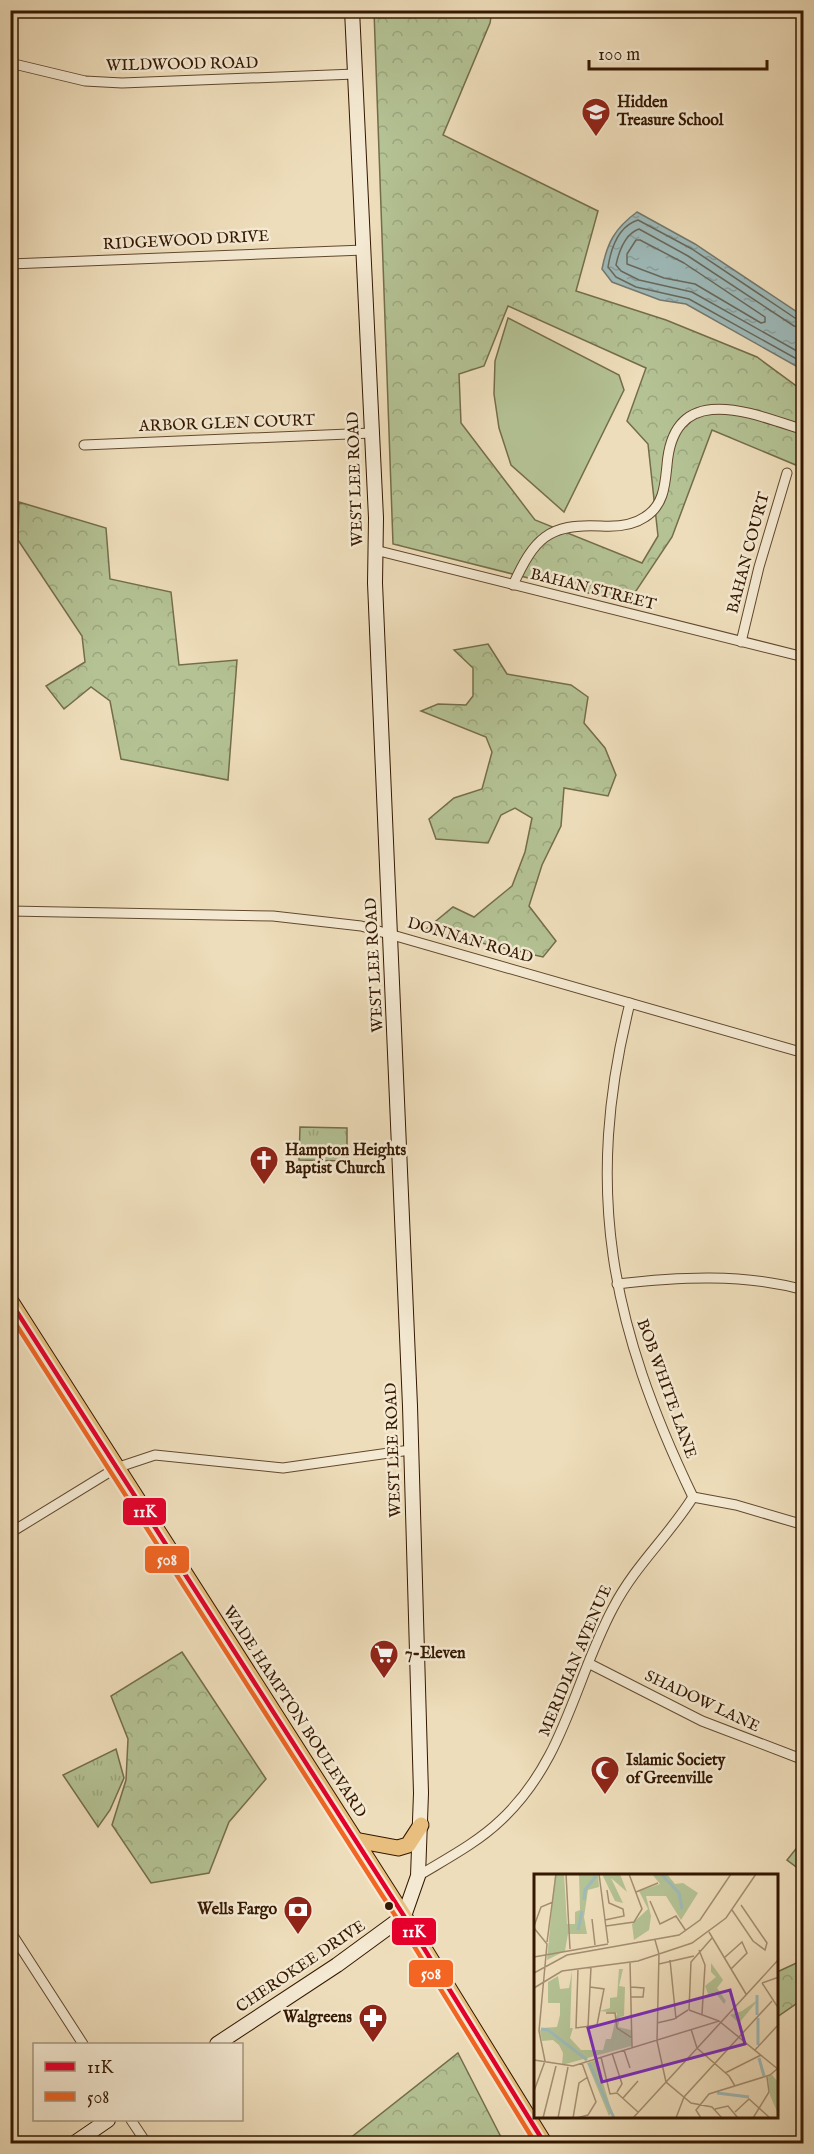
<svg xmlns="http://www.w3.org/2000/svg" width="814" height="2154" font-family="'IM FELL English',serif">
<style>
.grass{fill:url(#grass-tufts);stroke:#746d4a;stroke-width:1.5}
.forest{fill:url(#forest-crowns);stroke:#746d4a;stroke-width:1.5;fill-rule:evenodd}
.pitch{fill:#b4c294;stroke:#746d4a;stroke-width:1.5}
.water{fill:url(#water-ripples);stroke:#74796f;stroke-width:1.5}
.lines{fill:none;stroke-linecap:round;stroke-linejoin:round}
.shore{stroke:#69695c;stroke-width:1.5}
.street-casing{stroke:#62492e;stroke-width:11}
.secondary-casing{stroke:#341800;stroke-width:16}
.primary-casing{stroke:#341800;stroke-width:17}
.street{stroke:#f4e9d2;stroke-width:9}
.secondary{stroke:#f4e9d2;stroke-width:14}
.primary{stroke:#e7be7d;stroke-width:15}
.bus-1-casing{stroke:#f4e9d2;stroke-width:9}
.bus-2-casing{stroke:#f4e9d2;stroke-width:9}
.bus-1{stroke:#e4002b;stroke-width:4.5}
.bus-2{stroke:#f26522;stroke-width:4.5}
.bus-dot{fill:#341800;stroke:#f4e9d2;stroke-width:2}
.labels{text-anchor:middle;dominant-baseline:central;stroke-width:5;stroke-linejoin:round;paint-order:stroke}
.street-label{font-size:16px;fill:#341800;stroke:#f4e9d2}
.poi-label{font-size:16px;font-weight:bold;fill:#341800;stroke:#f4e9d2;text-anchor:start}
.inset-river{fill:none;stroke:#9ebab9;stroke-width:3}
.inset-road{fill:none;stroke:#a48e70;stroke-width:1.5}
.view{fill:#7b2cbf;fill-opacity:0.15;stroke:#7b2cbf;stroke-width:3}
.inset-edge{fill:none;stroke:#341800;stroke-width:3}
.line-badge{stroke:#f4e9d2;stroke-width:2}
.badge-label{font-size:16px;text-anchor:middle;font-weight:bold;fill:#fff}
</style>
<defs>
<pattern id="grass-tufts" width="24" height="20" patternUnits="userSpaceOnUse" patternTransform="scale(1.5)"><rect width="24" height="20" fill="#b4c294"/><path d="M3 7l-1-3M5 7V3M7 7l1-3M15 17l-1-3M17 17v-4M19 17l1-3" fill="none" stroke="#9ba67e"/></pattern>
<pattern id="forest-crowns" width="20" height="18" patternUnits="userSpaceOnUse" patternTransform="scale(1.5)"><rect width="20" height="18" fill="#b4c294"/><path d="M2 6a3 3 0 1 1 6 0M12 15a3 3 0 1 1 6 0" fill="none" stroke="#9ba67e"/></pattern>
<pattern id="water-ripples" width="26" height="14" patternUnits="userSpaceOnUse" patternTransform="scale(1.5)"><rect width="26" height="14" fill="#9ebab9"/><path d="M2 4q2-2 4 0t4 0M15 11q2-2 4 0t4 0" fill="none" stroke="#899f9d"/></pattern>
</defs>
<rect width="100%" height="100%" fill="#eeddba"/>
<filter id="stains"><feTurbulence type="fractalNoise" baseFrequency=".00333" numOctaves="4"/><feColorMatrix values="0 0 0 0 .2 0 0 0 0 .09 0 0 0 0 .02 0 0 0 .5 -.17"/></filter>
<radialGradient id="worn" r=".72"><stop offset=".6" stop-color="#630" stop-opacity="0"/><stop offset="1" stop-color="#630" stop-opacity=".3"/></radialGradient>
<g class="grass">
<path d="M300,1127L347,1128V1161L299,1160Z"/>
<path d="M116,1749L124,1778L110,1810L98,1827L63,1775Z"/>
</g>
<g class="forest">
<path d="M374,11H492L490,23L443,135L598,211L576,291L666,320L757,357L803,391V468L712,430L672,537L628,603L393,544ZM508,306L646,368L627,421L648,444L658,536L642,563L535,520L461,423L459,374L484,366Z"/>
<path d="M19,502L106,528L110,579L171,592L179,665L237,660L228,780L121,759L110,701L91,687L64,709L46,686L85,662L82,636L18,540Z"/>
<path d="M488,644L507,674L571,685L588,697L584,723L605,748L616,775L608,796L564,788L561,826L542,865L529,906L556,941L543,957L425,930L453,907L474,917L512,886L525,852L532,818L515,808L501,815L488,843L436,839L429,819L454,798L482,789L492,752L486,737L421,711L438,704L466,705L473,696V668L454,650Z"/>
<path d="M182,1652L266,1779L229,1822L209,1873L151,1883L112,1825L126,1780L128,1739L111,1696Z"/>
<path d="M803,1840V1872L787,1860Z"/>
<path d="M803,1960V1999L777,2017V1972Z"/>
<path d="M458,2053L504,2143H344Z"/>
</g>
<path class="pitch" d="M508,318L619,375L624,390L564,512L511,465L499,428L494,394L495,361Z"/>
<path class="water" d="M637,212L695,244L803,316V370L686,304L660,300L612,282L602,269C607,243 615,228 637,212Z"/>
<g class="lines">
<g class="shore">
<path d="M640,240L684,263L765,317V322L761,323L695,284L664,278L627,264V254L636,240Z"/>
<path d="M804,321L798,320L692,249L638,220C619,226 611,248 608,267L616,277L636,287L689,299L804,363"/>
<path d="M804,328L794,326L688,256L639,229C625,234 619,251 616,265L621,271L639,280L692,292L804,355"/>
</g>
<g class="street-casing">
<g id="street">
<path d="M10,63L85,81L122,83L355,74"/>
<path d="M10,264L364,250"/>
<path d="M84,445L372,433"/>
<path d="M375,550L804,657"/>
<path d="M513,585C534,539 548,523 601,526C617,527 632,526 645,517C664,505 665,485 667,465C674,379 753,414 804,430"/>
<path d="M741,642L759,567L787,473"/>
<path d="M10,911L273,916L361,926L804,1053"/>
<path d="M630,1003C583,1190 611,1326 693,1497"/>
<path d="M617,1284C678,1277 743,1273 804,1290"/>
<path d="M693,1497L736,1505L804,1525"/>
<path d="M10,1533L116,1468L155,1455L283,1468L410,1450"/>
<path d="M590,1664L702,1721L804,1760"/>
<path d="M418,1876C446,1859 477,1843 501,1820C565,1760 574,1681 613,1608C636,1564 668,1537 693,1497"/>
<path d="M10,1931L83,2044"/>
<path d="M131,2120L147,2144"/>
</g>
</g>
<g class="secondary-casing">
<g id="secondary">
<path d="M217,2044L337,1965L404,1916L418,1876L421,1793L410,1406L375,583L376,518L352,10"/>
<path d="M73,2144L108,2120"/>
</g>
</g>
<g class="primary-casing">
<g id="primary">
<path d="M10,1300L404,1916L545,2144"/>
<path d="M355,1840L398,1848L408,1845L421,1825"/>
</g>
</g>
<use href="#street" class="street"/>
<use href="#secondary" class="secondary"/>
<use href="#primary" class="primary"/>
<g class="bus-1-casing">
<path id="bus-1" d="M10,1301L404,1916L545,2144"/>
</g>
<g class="bus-2-casing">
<path id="bus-2" d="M10,1315L398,1920L536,2144"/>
</g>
<use href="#bus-1" class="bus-1"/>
<use href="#bus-2" class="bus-2"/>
</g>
<defs>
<g id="school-pin" transform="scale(1.5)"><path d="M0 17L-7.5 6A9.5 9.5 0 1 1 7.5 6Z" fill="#8f2418" stroke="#f4e9d2"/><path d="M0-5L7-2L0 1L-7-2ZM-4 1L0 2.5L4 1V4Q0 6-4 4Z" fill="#fff"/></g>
<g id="church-pin" transform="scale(1.5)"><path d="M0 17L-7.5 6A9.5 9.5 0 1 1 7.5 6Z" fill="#8f2418" stroke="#f4e9d2"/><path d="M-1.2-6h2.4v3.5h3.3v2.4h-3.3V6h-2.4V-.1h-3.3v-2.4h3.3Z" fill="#fff"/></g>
<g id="supermarket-pin" transform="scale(1.5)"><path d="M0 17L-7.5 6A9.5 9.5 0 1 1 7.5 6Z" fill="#8f2418" stroke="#f4e9d2"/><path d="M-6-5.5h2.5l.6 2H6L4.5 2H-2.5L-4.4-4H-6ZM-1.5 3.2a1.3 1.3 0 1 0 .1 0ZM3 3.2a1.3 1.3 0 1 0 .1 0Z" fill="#fff"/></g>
<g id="mosque-pin" transform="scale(1.5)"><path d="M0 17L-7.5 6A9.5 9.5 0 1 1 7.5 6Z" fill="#8f2418" stroke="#f4e9d2"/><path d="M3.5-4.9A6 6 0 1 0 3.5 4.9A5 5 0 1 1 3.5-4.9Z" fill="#fff"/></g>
<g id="bank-pin" transform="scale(1.5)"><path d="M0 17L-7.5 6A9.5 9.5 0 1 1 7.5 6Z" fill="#8f2418" stroke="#f4e9d2"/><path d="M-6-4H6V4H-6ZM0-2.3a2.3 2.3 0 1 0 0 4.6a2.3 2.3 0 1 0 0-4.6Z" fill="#fff"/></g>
<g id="pharmacy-pin" transform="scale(1.5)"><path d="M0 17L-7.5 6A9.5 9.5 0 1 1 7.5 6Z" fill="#8f2418" stroke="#f4e9d2"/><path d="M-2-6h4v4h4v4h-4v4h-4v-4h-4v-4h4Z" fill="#fff"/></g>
</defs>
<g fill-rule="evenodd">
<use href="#school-pin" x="596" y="112"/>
<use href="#church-pin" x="264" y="1160"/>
<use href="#supermarket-pin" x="384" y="1654"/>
<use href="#mosque-pin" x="605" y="1770"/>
<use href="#bank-pin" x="298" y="1910"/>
<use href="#pharmacy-pin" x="373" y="2018"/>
</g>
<circle class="bus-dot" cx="389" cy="1906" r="5"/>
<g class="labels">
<g class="street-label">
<text transform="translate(182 65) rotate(-1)">WILDWOOD ROAD</text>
<text transform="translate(186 241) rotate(-3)">RIDGEWOOD DRIVE</text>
<text transform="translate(227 424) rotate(-2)">ARBOR GLEN COURT</text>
<text transform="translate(356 479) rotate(-92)">WEST LEE ROAD</text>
<text transform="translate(749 553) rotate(-75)">BAHAN COURT</text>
<text transform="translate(593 590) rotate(14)">BAHAN STREET</text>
<text transform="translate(470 941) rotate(16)">DONNAN ROAD</text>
<text transform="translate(375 965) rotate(-93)">WEST LEE ROAD</text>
<text transform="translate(666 1389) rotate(70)">BOB WHITE LANE</text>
<text transform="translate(394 1450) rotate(-92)">WEST LEE ROAD</text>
<text transform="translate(576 1661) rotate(-67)">MERIDIAN AVENUE</text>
<text transform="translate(702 1702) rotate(25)">SHADOW LANE</text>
<text transform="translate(294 1712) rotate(57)">WADE HAMPTON BOULEVARD</text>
<text transform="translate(301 1967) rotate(-34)">CHEROKEE DRIVE</text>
</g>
<g class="poi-label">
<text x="617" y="103">Hidden<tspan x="617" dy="18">Treasure School</tspan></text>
<text x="285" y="1151">Hampton Heights<tspan x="285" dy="18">Baptist Church</tspan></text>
<text x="405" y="1654">7-Eleven</text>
<text x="626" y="1761">Islamic Society<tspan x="626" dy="18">of Greenville</tspan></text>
<text x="277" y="1910" text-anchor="end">Wells Fargo</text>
<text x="352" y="2018" text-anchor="end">Walgreens</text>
</g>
</g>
<g transform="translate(534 1874)">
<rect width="244" height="244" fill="#eeddba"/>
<path d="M68,0H86L93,18L77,4L89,29L81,27ZM238,201L244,208V240L236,221L234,203Z" fill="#b4c294"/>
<path d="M21,0H30L33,50H41V38L46,36L45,0H64L65,13L54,16L50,43L53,60H34L31,77L13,86ZM118,0H133L141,10L149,9L164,19L147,46L132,22H112L117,42L115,56L100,66L98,50L114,35L105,17L126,10ZM177,89L189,106L183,114L192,127L190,130L181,118L175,122L171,112L182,103L177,98ZM85,95H89L85,112L91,113L90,142L86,143L84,153L97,156V172L28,191L29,179L25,171L19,166L8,167L6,157L8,154L23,153L26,141V129H14V108L24,102L26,115L35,114L38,97L36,154H39L36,164L47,176H69L72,165H77L83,139L66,137L76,134V124L83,123ZM225,125L205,149L196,141L208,137ZM62,186L78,238L75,242L53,189Z" fill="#b4c294"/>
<path class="inset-river" d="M127,0L145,19L148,35M50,26L51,16L62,2M44,56L48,37M223,141V121M7,155L14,156L53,186M224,171V144M225,184L230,202M55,189L80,244M183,219L215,223"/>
<path class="inset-road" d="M32,0L36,75M65,0L74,69M102,18L124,9M116,27L126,50L142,42L152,57M198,36L219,67L231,76L233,69L207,31M58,45L61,71M71,46L90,42L89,35L75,29L73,16M0,52L7,33L19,28M72,52L100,48L108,35L95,0M0,54L13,70L5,157L11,187L0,217M175,58L212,120M121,66L125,80L123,167L132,208L157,229L178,233L188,244M13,68L22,0M165,76L171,91L168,140M0,83L74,70M190,84L208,68L213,79L197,95M136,86L142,145M96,88L98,173M125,90L160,82M44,95L42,154L63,151L70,115L56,113M0,99L33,81L145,61L166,46L197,0M228,109L245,135M228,109L245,103M97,113L110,114L109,123H97M0,114L28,97L104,87L158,69L192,44L222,0M155,136L157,88L178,64M155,136L185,147M72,139H81L83,154L98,164M123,149L140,145L154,136M54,153L57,93M157,155L163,174L195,202L201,212M90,176L96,194M221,176L245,150M78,179L88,210L83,218M67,183L76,220L83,219M0,186L39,192L185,147L245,196M191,199L227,181M83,219L104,238M89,224L104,207M181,235L194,232L204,244M201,238L215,225L236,244M9,244L22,192M24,244L34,193M39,244L45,209L54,203M43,244L54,241L62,228L48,189M99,244L245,85M142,244L150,223L238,127M167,244L162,236L175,220L236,201L243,195M219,244L235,218L233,203"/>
<path class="view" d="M196,116L211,170L68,208L54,154Z"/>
<rect width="244" height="244" class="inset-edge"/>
</g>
<g class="line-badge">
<rect x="122" y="1497" width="45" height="29" rx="6" fill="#e4002b"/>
<rect x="144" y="1545" width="46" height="29" rx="6" fill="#f26522"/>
<rect x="391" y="1917" width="46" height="29" rx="6" fill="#e4002b"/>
<rect x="408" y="1959" width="46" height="29" rx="6" fill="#f26522"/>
</g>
<g class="badge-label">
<text x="145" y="1517">11K</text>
<text x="167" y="1565">508</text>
<text x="414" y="1937">11K</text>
<text x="431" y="1979">508</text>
</g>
<rect width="814" height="2154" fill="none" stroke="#eeddba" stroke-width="36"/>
<rect x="12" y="12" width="790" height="2130" fill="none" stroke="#341800" stroke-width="3"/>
<rect x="18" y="18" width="778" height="2118" fill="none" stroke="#341800" stroke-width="1.5"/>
<rect x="33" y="2043" width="210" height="78" fill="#f4e9d2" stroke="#a7957e" stroke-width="1.5"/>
<rect x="45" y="2062" width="30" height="9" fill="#e4002b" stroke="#a7957e" stroke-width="1.5"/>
<text x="87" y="2073" font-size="18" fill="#341800">11K</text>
<rect x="45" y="2092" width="30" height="9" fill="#f26522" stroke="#a7957e" stroke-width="1.5"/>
<text x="87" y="2103" font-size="18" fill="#341800">508</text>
<path d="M589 60v9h178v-9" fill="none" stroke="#341800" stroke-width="3"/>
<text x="598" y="60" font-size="18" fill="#341800" stroke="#f4e9d2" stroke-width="4.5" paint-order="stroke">100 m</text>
<rect width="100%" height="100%" filter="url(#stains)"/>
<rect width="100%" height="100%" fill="url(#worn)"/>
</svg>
